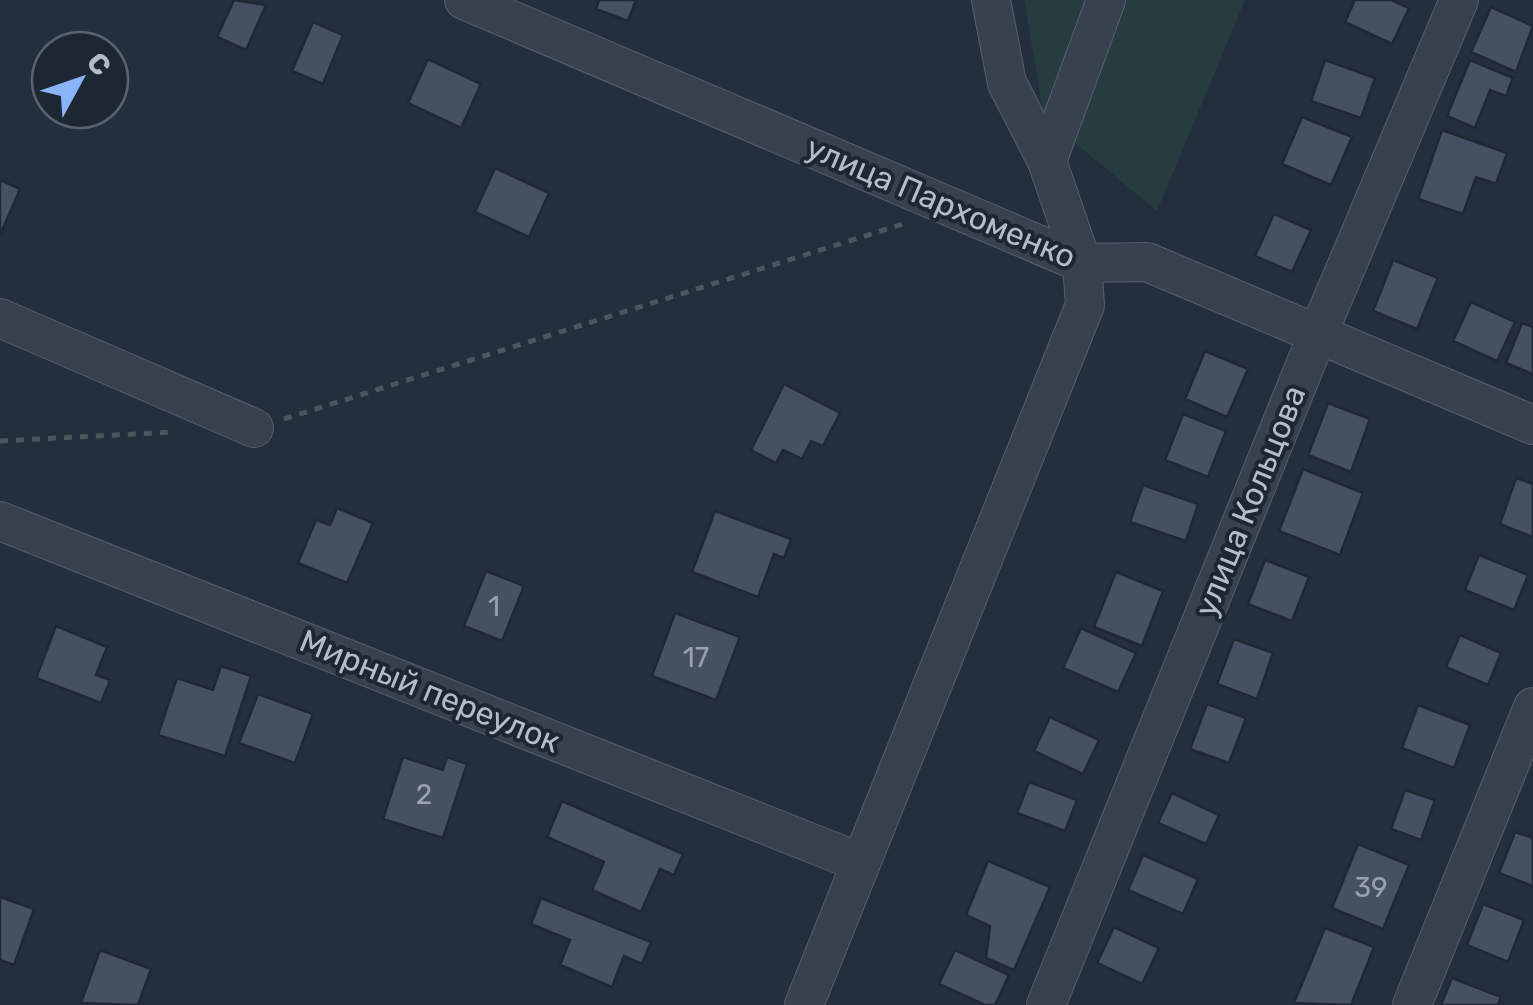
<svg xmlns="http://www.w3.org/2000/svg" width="1533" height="1005" font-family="Rubik,sans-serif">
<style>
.green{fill:#263c3f}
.building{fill:#455162;stroke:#1f2835;stroke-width:2.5}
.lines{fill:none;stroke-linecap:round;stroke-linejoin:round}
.minor-casing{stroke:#565f6c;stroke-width:40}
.path{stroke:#44595c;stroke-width:5;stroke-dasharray:8 8;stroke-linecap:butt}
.minor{stroke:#38414e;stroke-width:38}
.labels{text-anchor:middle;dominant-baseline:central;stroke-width:8;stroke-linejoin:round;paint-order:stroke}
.number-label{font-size:28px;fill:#98a1af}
.street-label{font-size:32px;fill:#b4bcc9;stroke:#1d2633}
</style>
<rect width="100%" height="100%" fill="#242f3e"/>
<path class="green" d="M1024,0H1245L1157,211L1044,117Z"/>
<g class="building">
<path d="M234,0L266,5L246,50L217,37Z"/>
<path d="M599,0H636L628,21L596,9Z"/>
<path d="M1355,0H1391L1409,8L1392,44L1345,22Z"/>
<path d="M1491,7L1533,26L1516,72L1471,52Z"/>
<path d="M313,22L343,35L323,84L292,71Z"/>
<path d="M428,59L481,84L461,128L408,103Z"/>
<path d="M1325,60L1375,78L1361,118L1311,101Z"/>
<path d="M1470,60L1513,78L1506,96L1490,90L1475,128L1447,116Z"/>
<path d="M1302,117L1352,137L1331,185L1282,164Z"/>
<path d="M1442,130L1507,153L1496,184L1476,177L1463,214L1418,199Z"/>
<path d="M495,168L549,193L529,237L475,212Z"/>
<path d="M0,180L20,189L1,233H0Z"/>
<path d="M1274,214L1311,230L1292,272L1255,256Z"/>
<path d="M1393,260L1438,278L1417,329L1373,311Z"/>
<path d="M1471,302L1515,322L1497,361L1453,341Z"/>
<path d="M1522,323L1533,327V374L1506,363Z"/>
<path d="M1205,351L1248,369L1227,417L1185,399Z"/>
<path d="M784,384L840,413L823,446L811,441L802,459L783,450L776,463L751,450Z"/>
<path d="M1328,403L1370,419L1351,472L1308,455Z"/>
<path d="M1183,414L1226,431L1208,477L1165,460Z"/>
<path d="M1303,469L1363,493L1340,555L1279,531Z"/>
<path d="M1516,478L1533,484V537L1500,524Z"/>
<path d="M1143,485L1198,504L1186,541L1130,522Z"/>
<path d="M337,508L373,523L347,583L298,563L316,520L330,525Z"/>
<path d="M715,511L791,539L784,558L774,554L758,597L692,572Z"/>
<path d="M1479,555L1528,575L1514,610L1465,590Z"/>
<path d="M1265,560L1309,577L1292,621L1248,604Z"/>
<path d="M486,571L524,586L502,641L464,626Z"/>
<path d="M1116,572L1163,591L1142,646L1094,627Z"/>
<path d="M675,613L740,637L716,700L652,676Z"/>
<path d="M56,626L107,647L96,675L110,680L101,703L36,678Z"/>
<path d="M1081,628L1136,653L1118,692L1063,668Z"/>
<path d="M1460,635L1501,653L1488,685L1446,667Z"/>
<path d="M1234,639L1273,653L1257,699L1217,684Z"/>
<path d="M221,666L251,676L225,756L158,735L177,678L213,690Z"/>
<path d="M258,694L313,714L295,763L239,743Z"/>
<path d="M1207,704L1246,718L1229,763L1190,749Z"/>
<path d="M1418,705L1470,725L1454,768L1402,748Z"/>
<path d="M1050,717L1099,740L1083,774L1034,751Z"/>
<path d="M403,757L443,770L447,757L467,764L443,838L383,819Z"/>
<path d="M1029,782L1077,800L1065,831L1017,813Z"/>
<path d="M1405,790L1435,800L1421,840L1391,829Z"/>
<path d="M1172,793L1219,815L1206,844L1158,823Z"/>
<path d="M562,801L683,854L674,875L660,869L641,912L592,890L604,862L547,837Z"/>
<path d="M1515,832L1533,838V886L1499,873Z"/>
<path d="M1358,844L1409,865L1383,929L1332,908Z"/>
<path d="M1143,855L1198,879L1183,914L1128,890Z"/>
<path d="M988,861L1050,887L1014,970L986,958L990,926L966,915Z"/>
<path d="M0,897L34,909L14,965L0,960Z"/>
<path d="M541,898L651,942L642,964L624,956L612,987L560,965L570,940L531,924Z"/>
<path d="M1483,904L1524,920L1508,962L1467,945Z"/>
<path d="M1114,927L1159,948L1142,984L1097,963Z"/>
<path d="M1325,928L1374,947L1351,1005L1294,1003Z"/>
<path d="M100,950L151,969L138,1005L81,1003Z"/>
<path d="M955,950L1009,975L995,1005H985L939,984Z"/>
<path d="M1452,978L1501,997L1498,1005H1441Z"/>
</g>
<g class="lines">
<g class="minor-casing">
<g id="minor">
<path d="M464,0L1082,263L1147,262L1533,425"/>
<path d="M1047,161L1106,0"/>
<path d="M0,318L254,428"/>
<path d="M0,521L859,862"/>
<path d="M804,1005L1085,305L1082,263L1047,161L1007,83L991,0"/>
<path d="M1046,1005L1317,336L1459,0"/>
<path d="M1412,1005L1533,707"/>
</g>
</g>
<g class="path">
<path d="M284,419L903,224"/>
<path d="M0,441L174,432"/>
</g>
<use href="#minor" class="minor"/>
</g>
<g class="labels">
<g class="number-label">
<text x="494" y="606">1</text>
<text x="696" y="657">17</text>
<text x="424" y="794">2</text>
<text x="1371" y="887">39</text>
</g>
<g class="street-label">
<text transform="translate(941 202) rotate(23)">улица Пархоменко</text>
<text transform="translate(1250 501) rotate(-68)">улица Кольцова</text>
<text transform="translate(430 691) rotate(22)">Мирный переулок</text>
</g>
</g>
<g transform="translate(80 80) rotate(50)"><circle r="48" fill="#1d2633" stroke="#59626f" stroke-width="2.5"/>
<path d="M0-8L18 38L0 25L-18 38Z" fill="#8ab4f8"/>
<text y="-15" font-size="28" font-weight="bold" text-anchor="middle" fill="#b4bcc9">С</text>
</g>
</svg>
